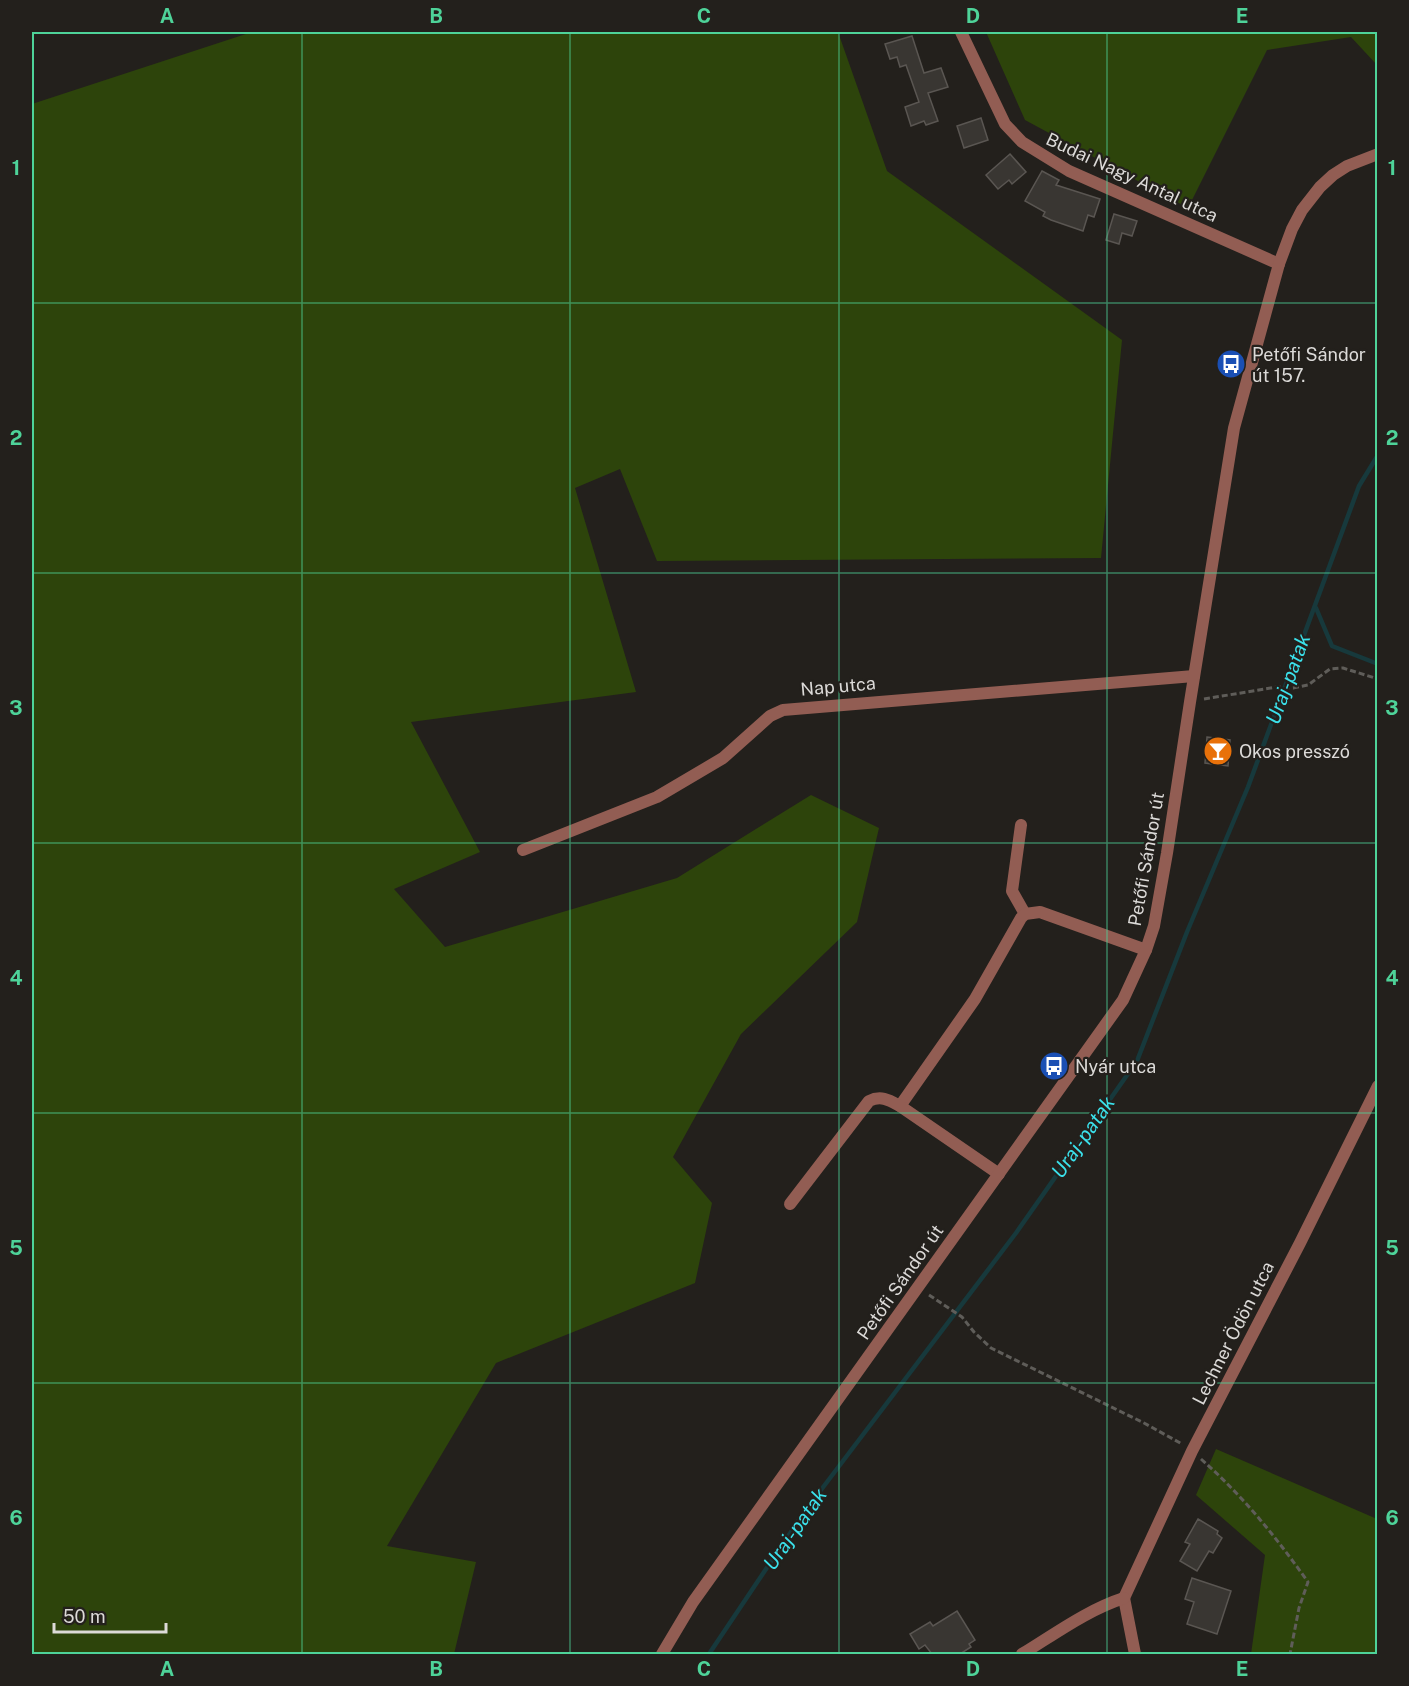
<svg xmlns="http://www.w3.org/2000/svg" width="1409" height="1686" font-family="'Public Sans',sans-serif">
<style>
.green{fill:#2d440b}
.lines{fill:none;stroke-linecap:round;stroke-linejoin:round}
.stream{stroke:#17393c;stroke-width:4.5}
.building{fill:#393632;stroke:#5a5652;stroke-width:1.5}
.path{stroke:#5f5d59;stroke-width:3;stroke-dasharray:6 3;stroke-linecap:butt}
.minor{stroke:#925d53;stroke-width:12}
.tertiary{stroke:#925d53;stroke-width:12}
.grid{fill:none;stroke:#4ed399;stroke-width:1.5;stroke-opacity:0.55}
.labels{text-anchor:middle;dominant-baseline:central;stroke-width:4.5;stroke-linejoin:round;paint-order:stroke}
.street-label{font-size:18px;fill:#dcdad8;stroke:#23201c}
.poi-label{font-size:18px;fill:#dcdad8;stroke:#23201c;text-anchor:start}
.water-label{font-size:20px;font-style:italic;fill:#3be1eb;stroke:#23201c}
.neatline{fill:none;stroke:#4ed399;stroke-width:2}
.grid-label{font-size:20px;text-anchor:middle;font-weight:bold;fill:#4ed399}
</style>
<rect width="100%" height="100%" fill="#23201c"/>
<g class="green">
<path d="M252,32H838L887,171L1122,340L1101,558L657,561L620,469L575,488L636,692L411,722L480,852L394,889L445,947L677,878L811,795L879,828L857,922L741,1034L673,1157L712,1203L695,1283L496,1363L387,1546L476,1562L454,1654H32V104Z"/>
<path d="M986,32H1377V65L1351,37L1267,50L1188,208L1025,120Z"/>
<path d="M1216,1449L1377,1519V1654H1251L1265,1555L1196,1495Z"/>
</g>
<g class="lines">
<g class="stream">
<path d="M1316,608L1332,646L1378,664"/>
<path d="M709,1654L805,1511L1016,1233L1137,1061L1187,932L1248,787L1359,486L1378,455"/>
</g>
</g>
<g class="building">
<path d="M912,36L924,73L941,68L948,87L928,93L938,121L926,125L924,121L911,126L905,107L919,102L906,65L900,67L897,57L890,59L885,44Z"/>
<path d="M981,118L988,140L964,148L957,126Z"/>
<path d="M1010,154L1026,172L1012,184L1009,180L998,189L986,175Z"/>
<path d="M1042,171L1059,180L1056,185L1100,199L1094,217L1088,215L1083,231L1051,220L1043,216L1045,212L1025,201Z"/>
<path d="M1114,214L1137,221L1132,236L1122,233L1119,244L1106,240Z"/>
<path d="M1207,737L1230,740L1228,766L1205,763Z"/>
<path d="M1198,1519L1218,1531L1217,1534L1222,1538L1213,1553L1209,1551L1197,1571L1180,1561L1190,1544L1185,1542Z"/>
<path d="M1192,1578L1231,1591L1217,1634L1187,1624L1194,1602L1185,1599Z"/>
<path d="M957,1611L975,1640L969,1644L971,1647L960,1654H932L925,1645L919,1649L910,1634L930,1622L933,1626Z"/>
</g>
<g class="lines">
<g class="path">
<path d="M1204,699L1277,687L1293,688L1308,685L1330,669L1343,668L1378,679"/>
<path d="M929,1295L962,1317L974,1332L991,1348L1144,1423L1182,1444"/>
<path d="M1201,1459C1243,1496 1276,1537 1308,1582L1299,1608L1290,1654"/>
</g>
<g class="minor">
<path d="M961,32L1005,124L1022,142L1069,171L1279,264"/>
<path d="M1021,825L1012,891L1025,914"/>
<path d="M523,850L657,797L723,758L770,716L783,710L1194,676"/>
<path d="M900,1106L975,999L1021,918L1025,914L1040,912L1146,950"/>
<path d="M790,1204L869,1101C881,1095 889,1100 900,1106L999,1174"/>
<path d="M1124,1598L1192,1451L1300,1243L1378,1086"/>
<path d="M1124,1598L1135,1654"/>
<path d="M1022,1654C1055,1634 1087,1610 1124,1598"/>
</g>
<path class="tertiary" d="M662,1654L693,1602L1123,1000L1146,950L1154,926L1167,853L1190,702L1234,428L1279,264L1292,229L1302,210L1320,187L1333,175L1347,166L1378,154"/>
</g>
<path class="grid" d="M302,32V1654M570,32V1654M839,32V1654M1107,32V1654M32,303H1378M32,573H1378M32,843H1378M32,1113H1378M32,1383H1378"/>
<defs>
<g id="bus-disc" transform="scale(1.5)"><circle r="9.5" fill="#1a4fb4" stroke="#23201c"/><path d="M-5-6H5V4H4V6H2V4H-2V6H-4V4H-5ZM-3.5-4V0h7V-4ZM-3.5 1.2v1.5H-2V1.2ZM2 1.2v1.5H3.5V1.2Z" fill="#fff"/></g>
<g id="bar-disc" transform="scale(1.5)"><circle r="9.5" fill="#e8710a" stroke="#23201c"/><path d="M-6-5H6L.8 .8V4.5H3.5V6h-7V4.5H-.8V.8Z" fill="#fff"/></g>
</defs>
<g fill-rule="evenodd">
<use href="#bus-disc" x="1231" y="364"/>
<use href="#bar-disc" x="1218" y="751"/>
<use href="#bus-disc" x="1054" y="1066"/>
</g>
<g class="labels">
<g class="street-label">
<text transform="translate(1132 177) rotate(25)">Budai Nagy Antal utca</text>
<text transform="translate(838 686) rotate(-5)">Nap utca</text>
<text transform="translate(1146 859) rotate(-80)">Petőfi Sándor út</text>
<text transform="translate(900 1282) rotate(-55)">Petőfi Sándor út</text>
<text transform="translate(1233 1333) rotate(-63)">Lechner Ödön utca</text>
</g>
<g class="poi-label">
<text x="1252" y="354">Petőfi Sándor<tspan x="1252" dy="21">út 157.</tspan></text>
<text x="1239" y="751">Okos presszó</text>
<text x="1075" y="1066">Nyár utca</text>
</g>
<g class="water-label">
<text transform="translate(1288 679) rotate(-70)">Uraj-patak</text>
<text transform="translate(1083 1137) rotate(-55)">Uraj-patak</text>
<text transform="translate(795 1529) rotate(-55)">Uraj-patak</text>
</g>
</g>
<rect width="1409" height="1686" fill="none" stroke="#23201c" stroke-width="66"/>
<path d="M54 1623v9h112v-9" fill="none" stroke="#dcdad8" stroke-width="3"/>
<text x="63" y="1623" font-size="18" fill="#dcdad8" stroke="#23201c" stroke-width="4.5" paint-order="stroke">50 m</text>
<rect x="33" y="33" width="1343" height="1620" class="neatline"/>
<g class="grid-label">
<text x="167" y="23">A</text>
<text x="436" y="23">B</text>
<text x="704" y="23">C</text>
<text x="973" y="23">D</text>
<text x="1242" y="23">E</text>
<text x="16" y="175">1</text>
<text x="1392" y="175">1</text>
<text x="16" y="445">2</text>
<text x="1392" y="445">2</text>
<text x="16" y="715">3</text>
<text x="1392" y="715">3</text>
<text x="16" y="985">4</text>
<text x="1392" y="985">4</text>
<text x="16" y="1255">5</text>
<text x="1392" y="1255">5</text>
<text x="16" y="1525">6</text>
<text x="1392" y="1525">6</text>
<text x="167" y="1676">A</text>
<text x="436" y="1676">B</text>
<text x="704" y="1676">C</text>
<text x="973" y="1676">D</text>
<text x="1242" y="1676">E</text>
</g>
</svg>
